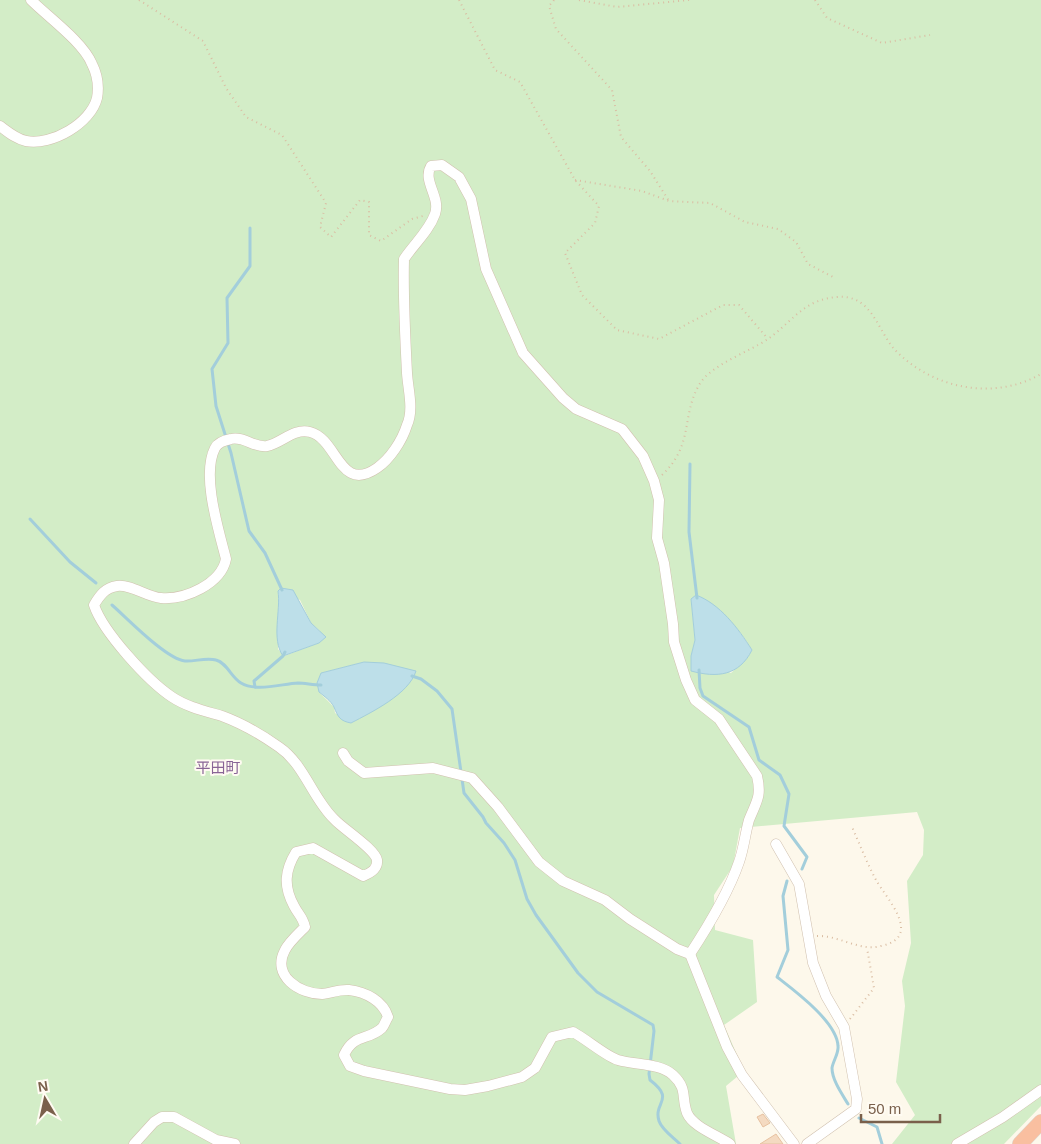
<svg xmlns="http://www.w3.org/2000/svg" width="1041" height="1144" font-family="Helvetica,'Noto Sans JP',sans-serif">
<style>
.green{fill:#d3edc7;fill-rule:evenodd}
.water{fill:#bddfe9;stroke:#a3cedb}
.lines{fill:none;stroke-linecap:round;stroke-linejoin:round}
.stream{stroke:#a3cedb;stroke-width:3}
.building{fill:#f4dac1;stroke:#e7c1a0}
.minor-casing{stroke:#d1c1af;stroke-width:11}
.highway-casing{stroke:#dcd6d0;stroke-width:16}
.path{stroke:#dabda3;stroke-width:2;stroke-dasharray:1 4;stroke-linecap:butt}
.minor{stroke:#fff;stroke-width:10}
.highway{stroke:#f9bfa0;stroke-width:15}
.labels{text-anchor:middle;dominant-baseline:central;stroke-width:4;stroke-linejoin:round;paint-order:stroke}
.quarter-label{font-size:15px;fill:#896496;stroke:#fffbf2}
</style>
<rect width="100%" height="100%" fill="#fdf8eb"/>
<path class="green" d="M0,0H1041V1106L1004,1144H892L915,1115L896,1082L905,1006L902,981L911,943L907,881L923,855L924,830L917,812L740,828L733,866L714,895L715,930L753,940L757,1002L724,1025L744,1071L726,1086L736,1144H0ZM278,591L300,600L311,623L320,631L319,643L284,656L278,649ZM691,599C721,614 734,620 752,650L748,657L731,673L691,656L695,640ZM364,662L399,693L351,723L335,713L334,707L319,692L321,673Z"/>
<g class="water">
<path d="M281,588L293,590L311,623L326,637L319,643L283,656C271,639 281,611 278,591Z"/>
<path d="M696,595C720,604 738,628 752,650C739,676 717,678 691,671V656L695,640L691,599Z"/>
<path d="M364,662L384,663L416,671C409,694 372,712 351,723C340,721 338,717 334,707C331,701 324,696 319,692L317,683L321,673Z"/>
</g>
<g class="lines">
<g class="stream">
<path d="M250,228V266L227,298L228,343L212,369L216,406L231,453L249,531L265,553L282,590"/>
<path d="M690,464L689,532L697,598"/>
<path d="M30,519L70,562L96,583"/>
<path d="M112,605C127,618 166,659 185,661C194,662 206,657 216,660C227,663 231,677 241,683C256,692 281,684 298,683C305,683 313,685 321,685"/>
<path d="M699,670L700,688L703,696L749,727L759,760L780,775L789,794L784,826L807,857L802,869"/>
<path d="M412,676L421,679L437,691L452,709L464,793L483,817L486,823L504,843L515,860L527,899L536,915L578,973L597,992L653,1025L654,1031L649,1074L650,1080C676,1100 653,1102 659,1121C662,1130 673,1137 680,1144"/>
<path d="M255,687L254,681L283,656L285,652"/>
<path d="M787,881L783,896L788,950L777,977C795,991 837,1022 838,1046C839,1053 833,1061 832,1068C832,1080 842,1094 848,1104"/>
<path d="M859,1118L877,1127L882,1144"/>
</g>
</g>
<g class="building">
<path d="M763,1114L770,1123L763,1127L757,1117Z"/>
<path d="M776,1134L783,1144H760Z"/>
</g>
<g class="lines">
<g class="minor-casing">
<g id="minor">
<path d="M0,126C8,132 16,139 26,141C52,146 91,123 97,98C99,87 97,74 92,64C83,42 48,17 31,0"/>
<path d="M343,753L348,761L364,773L433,768L472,778L498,807L539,862L563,881L605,900L630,919L677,949L690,954"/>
<path d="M776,844L799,884L813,963L826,996L844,1027L857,1099L856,1109L807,1144"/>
<path d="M690,954C709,925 728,894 739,862C744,848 745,834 749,820C756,802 762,797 757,776L719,719L695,700L686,680L674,642L673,624L664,563L657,538L659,500L654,481L643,456L622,429L576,409L563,398L523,353L486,269L471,199L459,177L442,165L431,166C422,181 441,197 435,214C429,231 414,244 404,259C403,296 405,335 407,373C408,390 414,409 407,425C402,441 390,459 377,468C339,494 338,439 310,432C293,428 282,443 267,446C254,448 244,436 231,439C226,440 218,442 215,448C201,475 219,531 226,559C221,584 185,600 161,598C147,597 131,584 117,586C105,588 100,595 94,605C103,632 148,681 172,697C187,707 205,711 222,716C241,723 262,735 279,747C304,764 313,799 334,819C343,829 375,849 377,860C378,869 371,873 363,876L313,848L296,852C285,870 283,886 294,906C298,914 303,917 305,927C298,934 289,942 285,950C271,976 300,994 322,994C331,993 340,989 349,990C366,992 383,1001 388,1017C386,1020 384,1026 382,1028C368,1041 354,1033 344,1055L350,1066L364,1071L450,1089L465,1090L488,1086L522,1077L535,1068L552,1037L573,1032C586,1039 607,1057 618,1060C635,1065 660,1063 673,1075C688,1089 681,1097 687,1113C693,1127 717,1135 730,1144"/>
<path d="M690,954L727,1047L742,1075L794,1144"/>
<path d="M134,1144L154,1122L162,1117H174L216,1140L235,1144"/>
<path d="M957,1144L1003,1117L1041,1090"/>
</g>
</g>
<g class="highway-casing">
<path id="highway" d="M1020,1144L1041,1122"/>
</g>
<g class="path">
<path d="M139,0L203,41L226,88L246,117L282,135L326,203L320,227L331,237L360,200L369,202V235L381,241L412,219L423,216"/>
<path d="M459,0L495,70L520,82L575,180L599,206L595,223L565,253L582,295L617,330L659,339L723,305H739L768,339"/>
<path d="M554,0L549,6L556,29L612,90L621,137L650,171L669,201"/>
<path d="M579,0L617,7L689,0"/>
<path d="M815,0L827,18L882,43L930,35"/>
<path d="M575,180L642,191L669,201L710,203L745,222L778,229L796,242L808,264L833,277"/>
<path d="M662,475C694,445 681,417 699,385C710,365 749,352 768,339C781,330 792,317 805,308C815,301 826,298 837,297C872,294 877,330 895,350C933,389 994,401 1041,374"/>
<path d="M817,936C839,935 860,952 881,946C924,937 886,898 876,880C867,863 860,845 852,827"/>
<path d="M850,1019L874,988L867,948"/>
</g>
<use href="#minor" class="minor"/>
<use href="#highway" class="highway"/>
</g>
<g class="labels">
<g class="quarter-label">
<text x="218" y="767">平田町</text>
</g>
</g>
<g transform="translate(45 1099) rotate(351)" stroke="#fffbf2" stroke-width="4" paint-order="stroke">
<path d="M0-4L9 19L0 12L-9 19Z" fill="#7a604b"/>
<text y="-8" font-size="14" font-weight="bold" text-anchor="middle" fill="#7a604b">N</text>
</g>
<path d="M861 1114v8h79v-8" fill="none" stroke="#7a604b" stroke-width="2.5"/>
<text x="868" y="1114" font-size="15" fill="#7a604b" stroke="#fffbf2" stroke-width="4" paint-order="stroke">50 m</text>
</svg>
